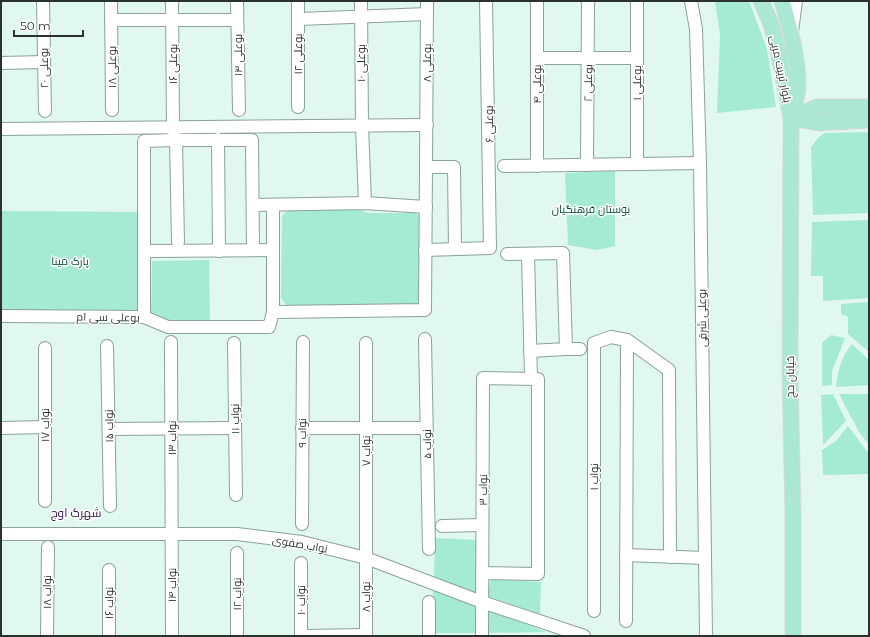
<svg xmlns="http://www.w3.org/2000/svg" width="870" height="637" font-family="Montserrat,Cairo,sans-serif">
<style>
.green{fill:#a5ead3}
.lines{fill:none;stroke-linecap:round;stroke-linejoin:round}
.minor-casing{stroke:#8ba199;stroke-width:14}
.major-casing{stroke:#d8dada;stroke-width:17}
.minor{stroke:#fff;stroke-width:12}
.major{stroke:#aae7d4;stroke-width:15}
.labels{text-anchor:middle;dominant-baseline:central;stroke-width:3;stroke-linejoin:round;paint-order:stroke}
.street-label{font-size:11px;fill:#29322f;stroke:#fff}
.park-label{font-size:11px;fill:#034b3b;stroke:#fff}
.neighbourhood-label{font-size:12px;fill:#341850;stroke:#fff}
</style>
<rect width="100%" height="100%" fill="#e1f8ef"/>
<g class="green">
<path d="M715,1H749L767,49L776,107L717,113L720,34Z"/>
<path d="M869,132V213L813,215L811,147L820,136L825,133Z"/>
<path d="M615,171V246L597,250L568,245L565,173Z"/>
<path d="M354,206L367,213H416L421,217L422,298L416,305L287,306L281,298L282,216L290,208Z"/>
<path d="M1,211L139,212V311L1,310Z"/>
<path d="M869,220V298L823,301V276H811L812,222Z"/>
<path d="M209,260L210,322L167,321L151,313L152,261Z"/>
<path d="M869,302V352L848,334V317L841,314V304Z"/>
<path d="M831,335L845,338L832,371V385L822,386V343Z"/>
<path d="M852,344L868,359L869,385L836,387C838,371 841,357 852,344Z"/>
<path d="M833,394L846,421L823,445L821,395Z"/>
<path d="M839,394H869V445L859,432Z"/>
<path d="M848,426L869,454V474L823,475L822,450L836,441Z"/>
<path d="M435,538L477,540L478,596L434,579Z"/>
<path d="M491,579L541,582L540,614L487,596Z"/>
<path d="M433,588L477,605V633H432Z"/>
<path d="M486,608L546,632L486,633Z"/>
</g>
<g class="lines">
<g class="minor-casing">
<g id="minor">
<path d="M43,1L45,111"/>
<path d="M111,1L112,110"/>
<path d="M172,1L173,127L176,140H252L253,250"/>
<path d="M237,1L239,110"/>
<path d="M298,1V107"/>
<path d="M361,1L362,126L365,203"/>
<path d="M537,1V166"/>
<path d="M637,1V164"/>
<path d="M691,1L696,29L700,163L706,636"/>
<path d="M299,19L427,14"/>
<path d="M111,20H237"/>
<path d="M792,32L796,1"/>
<path d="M537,58H636"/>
<path d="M1,63L44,62"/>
<path d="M1,129L427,125"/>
<path d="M218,139L219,251"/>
<path d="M587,165L588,1"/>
<path d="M504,166L700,163"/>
<path d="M426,167L427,1"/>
<path d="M253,205L365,203L426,207"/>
<path d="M425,250L490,248L486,1"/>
<path d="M145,251L273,250"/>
<path d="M507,254L563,253L566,349L530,351"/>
<path d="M528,254L531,378"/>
<path d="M273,312L425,310L426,167H454L455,249"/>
<path d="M1,316L144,317L168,327H269L273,312V205"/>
<path d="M144,317V141L176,140L178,242"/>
<path d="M425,339L429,549"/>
<path d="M171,342L172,636"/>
<path d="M234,343L236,495"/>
<path d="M366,343V636"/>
<path d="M107,346L110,506"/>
<path d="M566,349H580"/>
<path d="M1,428L45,427"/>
<path d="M302,428H426"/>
<path d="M109,429L235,428"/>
<path d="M45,501V348"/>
<path d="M302,524L303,342"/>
<path d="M442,526L482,525"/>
<path d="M1,534H237L302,542L366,558L482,602L584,636"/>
<path d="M237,553V636"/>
<path d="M626,555L705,558"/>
<path d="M109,570V636"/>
<path d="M594,611V343L611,337L627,340L669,370L670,557"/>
<path d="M626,621L627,340"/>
<path d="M47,636L48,547"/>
<path d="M301,636V563"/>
<path d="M301,636L366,635"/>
<path d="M429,636V602"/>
<path d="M482,636L483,378L538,379V574L482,573"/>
</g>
</g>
<g class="major-casing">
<g id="major">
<path d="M761,1L771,24L778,51L791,118L790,375L793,513V636"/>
<path d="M782,1C790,28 798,58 798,86C798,94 795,103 793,111"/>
<path d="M791,118L817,107H869"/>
<path d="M791,118L818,123L869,120"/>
</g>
</g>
<use href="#minor" class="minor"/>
<use href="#major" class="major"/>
</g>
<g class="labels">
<g class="street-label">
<text transform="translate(298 54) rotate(-90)">بوعلی ۱۲</text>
<text transform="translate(238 55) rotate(-91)">بوعلی ۱۴</text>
<text transform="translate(361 63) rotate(-90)">بوعلی ۱۰</text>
<text transform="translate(427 63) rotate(-90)">بوعلی ۸</text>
<text transform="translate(173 64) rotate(-90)">بوعلی ۱۶</text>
<text transform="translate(112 67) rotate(-91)">بوعلی ۱۸</text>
<text transform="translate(44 68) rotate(-91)">بوعلی ۲۰</text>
<text transform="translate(781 69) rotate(78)">بلوار تربیت مربی</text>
<text transform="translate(588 83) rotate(-89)">بوعلی ۲</text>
<text transform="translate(637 83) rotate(-90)">بوعلی ۱</text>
<text transform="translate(537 84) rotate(-90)">بوعلی ۴</text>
<text transform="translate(489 124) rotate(-91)">بوعلی ۶</text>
<text transform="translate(108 317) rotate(1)">بوعلی سی ام</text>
<text transform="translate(702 318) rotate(-91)">بوعلی شرقی</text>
<text transform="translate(790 377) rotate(-90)">خیابان حج</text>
<text transform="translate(235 419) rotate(-91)">نواب ۱۱</text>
<text transform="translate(45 425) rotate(-90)">نواب ۱۷</text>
<text transform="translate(109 426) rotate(-91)">نواب ۱۵</text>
<text transform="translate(302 433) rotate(-90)">نواب ۹</text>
<text transform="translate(172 438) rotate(-90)">نواب ۱۳</text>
<text transform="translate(427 444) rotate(-91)">نواب ۵</text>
<text transform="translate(366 451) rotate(-90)">نواب ۷</text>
<text transform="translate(594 477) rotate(-90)">نواب ۱</text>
<text transform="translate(483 490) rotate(-90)">نواب ۳</text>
<text transform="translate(300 544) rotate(10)">نواب صفوی</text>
<text transform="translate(172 585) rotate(-90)">نواب ۱۴</text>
<text transform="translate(47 592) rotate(-90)">نواب ۱۸</text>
<text transform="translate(237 594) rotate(-90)">نواب ۱۲</text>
<text transform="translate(366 597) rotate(-90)">نواب ۸</text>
<text transform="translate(301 600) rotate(-90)">نواب ۱۰</text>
<text transform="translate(109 603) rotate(-90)">نواب ۱۶</text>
</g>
<g class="park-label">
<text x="591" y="209">بوستان فرهنگیان</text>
<text x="70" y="261">پارک مینا</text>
</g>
<g class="neighbourhood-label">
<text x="76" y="512">شهرک اوج</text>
</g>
</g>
<rect width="870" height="637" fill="none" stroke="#29322f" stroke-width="4"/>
<path d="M14 30v6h69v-6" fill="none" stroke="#29322f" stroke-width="2"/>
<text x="20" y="30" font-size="12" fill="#29322f" stroke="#ffffff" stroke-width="3" paint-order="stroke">50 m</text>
</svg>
